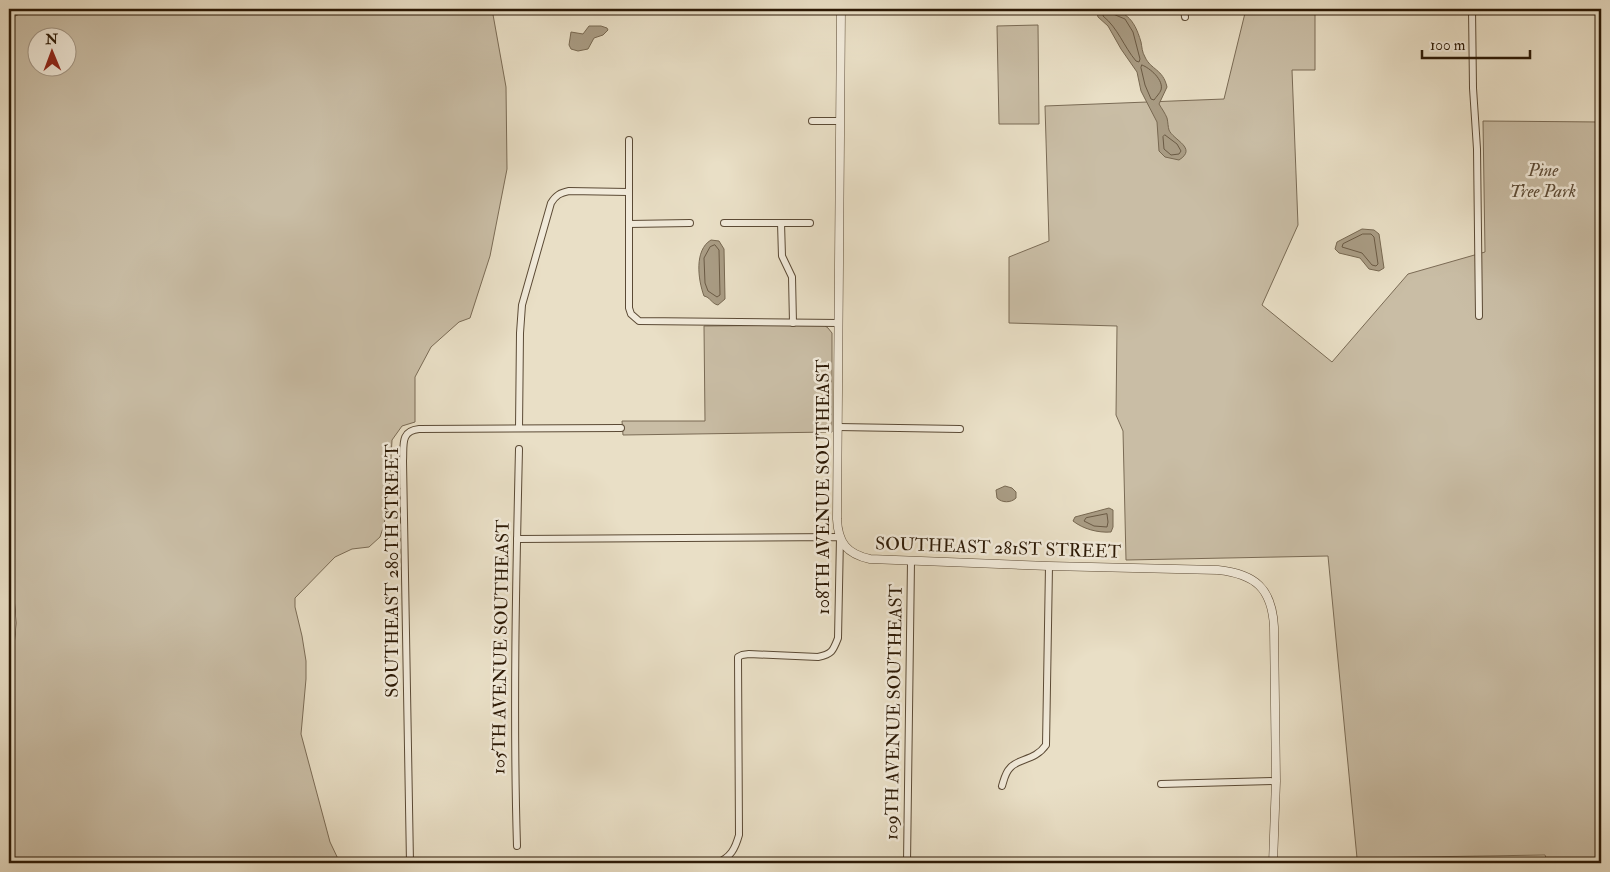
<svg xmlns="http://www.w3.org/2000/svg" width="1610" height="872" font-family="'IM FELL Double Pica',serif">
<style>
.green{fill:#c9bda5;stroke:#7a6b55;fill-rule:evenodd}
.water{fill:#a99c84;stroke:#776851}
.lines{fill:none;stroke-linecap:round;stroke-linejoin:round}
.shore{stroke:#6a5a44;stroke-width:1}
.minor-casing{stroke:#5b4a35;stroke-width:8}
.tertiary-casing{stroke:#5b4a35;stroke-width:9}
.minor{stroke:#f1eada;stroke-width:6}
.tertiary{stroke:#f1eada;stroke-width:8}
.labels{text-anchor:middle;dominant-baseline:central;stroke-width:5;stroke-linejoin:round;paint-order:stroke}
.park-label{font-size:18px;font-style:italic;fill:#5b4a35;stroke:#f1eada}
.street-label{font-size:18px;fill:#2c1905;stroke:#f1eada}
</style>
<rect width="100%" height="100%" fill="#e9dfc6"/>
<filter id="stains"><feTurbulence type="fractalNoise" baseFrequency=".004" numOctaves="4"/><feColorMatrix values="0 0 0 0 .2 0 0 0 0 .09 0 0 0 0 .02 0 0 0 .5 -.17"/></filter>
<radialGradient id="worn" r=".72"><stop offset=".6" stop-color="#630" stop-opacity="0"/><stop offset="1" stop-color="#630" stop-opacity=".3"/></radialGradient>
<g class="green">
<path d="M30,9H492L506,87L507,169L490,256L470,318L459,322L431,347L415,377V422L402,426L392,440L389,492L384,525L380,537L369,547L352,549L335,557L295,598V607L302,636L306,661V679L301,734L330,842L340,863H9V19ZM38,38H68V68H38Z"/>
<path d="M1246,9H1315V70H1292L1298,225L1262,305L1332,362L1408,274L1485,252L1483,121L1601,122V863H1548L1545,855L1357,858L1328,556L1126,560L1123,431L1116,415L1117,326L1009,323V257L1049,241L1045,106L1224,99Z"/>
<path d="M1038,25L1039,124H999L997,26Z"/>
<path d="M824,325L828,328L832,333V432L623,435L622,421H705L704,326Z"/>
</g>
<g class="water">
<path d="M1100,9C1125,9 1134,18 1141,42C1142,47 1142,52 1145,57C1151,70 1163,69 1167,87L1159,104C1162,109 1165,113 1167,118C1168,122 1168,127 1169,130C1173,140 1198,148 1179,160L1165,157L1159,151L1157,122L1141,91L1137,72L1121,49L1108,26L1098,17L1097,13Z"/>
<path d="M589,26H601L607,28L608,30L603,35L594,38L588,49L578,51L571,49L569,45L571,32L583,34Z"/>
<path d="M1362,229L1374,230L1379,234L1384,268L1379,271L1369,269L1360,258L1339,253L1335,249L1337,242Z"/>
<path d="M711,240L719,241L724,249L725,299L718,305C712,304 710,297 704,296C698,280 694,250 711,240Z"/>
<path d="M1005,486L1012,488L1016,492V498C1011,503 1002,503 997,498L996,490Z"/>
<path d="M1109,508L1113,510V527L1111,532C1098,533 1083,529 1073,521L1075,517Z"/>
</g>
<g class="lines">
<g class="shore">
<path d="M1104,9L1103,16C1118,28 1124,47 1136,61L1139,62L1140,59L1133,32L1125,19L1113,14L1112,9"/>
<path d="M1142,65C1150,68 1164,80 1161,90C1160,93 1156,97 1154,100L1151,99L1145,85L1141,68Z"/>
<path d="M1165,135L1177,144L1181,151L1179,154L1171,155L1164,149L1163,137Z"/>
<path d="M1363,234H1371L1374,237L1378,264L1376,266L1372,265L1362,253L1342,247L1343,244Z"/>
<path d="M715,245L719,250L720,295L717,297L708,291L705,283L704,258L710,247Z"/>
<path d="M1107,514L1108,522L1107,527L1094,526L1084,521L1086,518Z"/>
</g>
<g class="minor-casing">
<g id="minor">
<path d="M604,9H636"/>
<path d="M1184,9L1185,17"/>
<path d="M1472,9L1473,88L1477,149L1479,316"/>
<path d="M812,121H840"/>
<path d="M629,140V308L631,314L639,321L839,323"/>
<path d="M724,223H810"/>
<path d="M781,223L782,256L792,277L793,323"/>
<path d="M629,224L690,223"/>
<path d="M838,427L960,429"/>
<path d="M519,428L520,333L522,305L551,203C556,195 560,193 569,191L628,192"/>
<path d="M517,539L840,537L838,638C833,651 832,654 818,657L749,654L742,655L738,657L739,835C735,849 731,857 717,863"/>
<path d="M1161,784L1276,781"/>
<path d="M1002,786C1004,780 1005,773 1010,768C1018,758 1035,761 1046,745L1049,566"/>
<path d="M517,846C513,714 516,581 519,449"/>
<path d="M410,863L403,461C404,445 400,431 419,429L621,428"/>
<path d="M907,863L911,561"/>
</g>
</g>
<g class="tertiary-casing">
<g id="tertiary">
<path d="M841,9L837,519C838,543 847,554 870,559L1049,566L1218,570C1255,574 1272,588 1274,627L1276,781L1273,863"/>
<path d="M9,583L12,623L9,658"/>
</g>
</g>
<use href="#minor" class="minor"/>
<use href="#tertiary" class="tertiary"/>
</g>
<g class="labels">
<g class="park-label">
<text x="1543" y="170">Pine<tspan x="1543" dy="21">Tree Park</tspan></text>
</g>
<g class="street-label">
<text transform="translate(823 487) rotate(-90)">108TH AVENUE SOUTHEAST</text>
<text transform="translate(998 548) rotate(2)">SOUTHEAST 281ST STREET</text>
<text transform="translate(392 571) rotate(-90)">SOUTHEAST 280TH STREET</text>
<text transform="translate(501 647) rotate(-89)">105TH AVENUE SOUTHEAST</text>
<text transform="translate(894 712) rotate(-89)">109TH AVENUE SOUTHEAST</text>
</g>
</g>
<rect width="1610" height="872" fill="none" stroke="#e9dfc6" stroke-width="30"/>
<rect x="10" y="10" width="1590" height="852" fill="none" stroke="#2c1905" stroke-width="2.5"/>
<rect x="15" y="15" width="1580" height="842" fill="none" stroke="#2c1905"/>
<g transform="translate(52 52) rotate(359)"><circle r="24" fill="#f1eada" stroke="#a29685"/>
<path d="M0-4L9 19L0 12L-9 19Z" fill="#8f2418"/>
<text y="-8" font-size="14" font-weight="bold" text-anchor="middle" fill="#2c1905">N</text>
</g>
<path d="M1422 50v8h108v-8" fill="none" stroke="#2c1905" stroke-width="2.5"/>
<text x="1430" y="50" font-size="15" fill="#2c1905" stroke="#f1eada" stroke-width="4" paint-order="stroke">100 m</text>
<rect width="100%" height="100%" filter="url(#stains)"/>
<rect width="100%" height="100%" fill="url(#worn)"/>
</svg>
